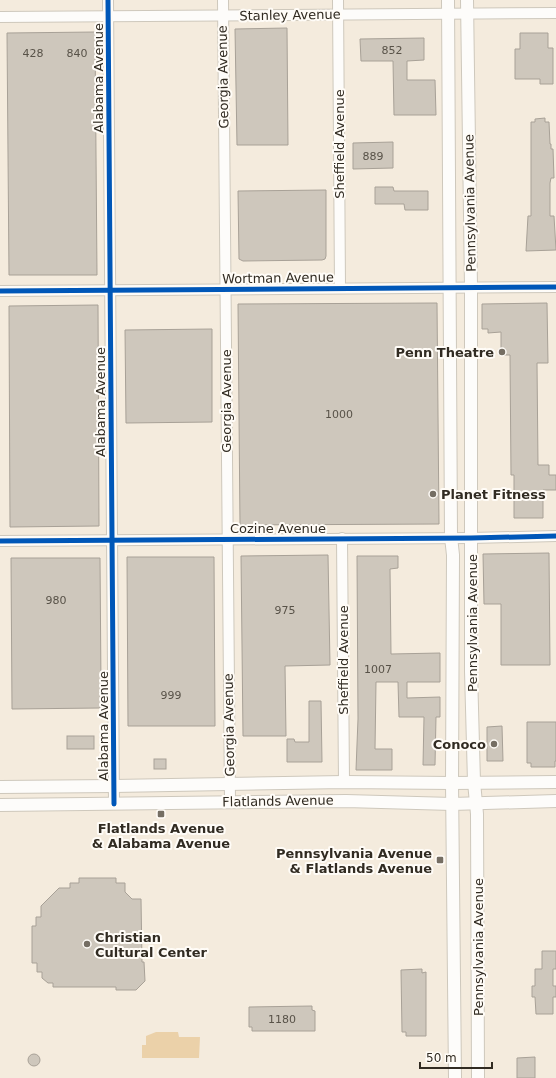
<svg xmlns="http://www.w3.org/2000/svg" width="556" height="1078" font-family="'DejaVu Sans',sans-serif">
<style>
.green{fill:#ebd1a9}
.building{fill:#cec7bc;stroke:#a8a197}
.lines{fill:none;stroke-linecap:round;stroke-linejoin:round}
.minor-casing{stroke:#cec8bc;stroke-width:12}
.major-casing{stroke:#cec8bc;stroke-width:14}
.minor{stroke:#fdfcfa;stroke-width:10}
.major{stroke:#fdfcfa;stroke-width:12}
.cycleway-casing{stroke:#fffcf7;stroke-width:8}
.cycleway{stroke:#0057b8;stroke-width:5}
.poi-dot{fill:#756e63;stroke:#fffcf7;stroke-width:1.5}
.labels{text-anchor:middle;dominant-baseline:central;stroke-width:4;stroke-linejoin:round;paint-order:stroke}
.number-label{font-size:11px;fill:#585248}
.street-label{font-size:13px;fill:#312b22;stroke:#fffcf7}
.poi-label{font-size:13px;font-weight:bold;fill:#312b22;stroke:#fffcf7;text-anchor:end}
</style>
<rect width="100%" height="100%" fill="#f4ebdd"/>
<path class="green" d="M156,1032H178L179,1037H200L199,1058H142V1045H146V1036Z"/>
<g class="building">
<path d="M287,28L288,145H237L235,29Z"/>
<path d="M95,32L97,275H9L7,33Z"/>
<path d="M520,33H548V48H553V84H540V79H515V49H520Z"/>
<path d="M424,38V60L407,61V80H435L436,115H394L393,61H361L360,39Z"/>
<path d="M545,118V122H549L550,144H551V149H553L554,178H551L550,183V216H554L556,250L526,251L528,216H531V122H535V119Z"/>
<path d="M393,142V168L353,169V143Z"/>
<path d="M375,187H393L394,191H428V210H405L404,204H375Z"/>
<path d="M326,190V256L325,259L322,260L243,261L239,259L238,191Z"/>
<path d="M437,303L439,524L240,525L238,304Z"/>
<path d="M547,303L548,363H537L538,465H549V475H556V490H543V518H514V475H511L510,355H501V332L488,333V329H482V304Z"/>
<path d="M98,305L99,526L10,527L9,306Z"/>
<path d="M212,329V422L126,423L125,330Z"/>
<path d="M549,553L550,665H501V604H484L483,554Z"/>
<path d="M328,555L330,665L285,666L286,736H243L241,556Z"/>
<path d="M357,556H398V568L390,569L391,654L440,653V682H407V698L440,697V717H436L435,765H423L424,717H399L398,682H376L375,749H392V770H356L358,719Z"/>
<path d="M127,557H214L215,726H128Z"/>
<path d="M11,558H100L101,687H100V708L12,709Z"/>
<path d="M309,701H321L322,762H287V739H294L295,742H309Z"/>
<path d="M527,722H556V761H555V767H531V763H527Z"/>
<path d="M502,726L503,761H487V727Z"/>
<rect x="67" y="736" width="27" height="13"/>
<rect x="154" y="759" width="12" height="10"/>
<path d="M79,878H116V883H125V892L132,899H141L142,962H144L145,981L136,990H116V987H53V983H48L42,978V972H37V963H32V926H36V917H41V906L59,888H70V883H79Z"/>
<path d="M542,951H556V969H553V986H556V997H553V1014H536L535,997H532V986H535V969H542Z"/>
<path d="M422,969V973L426,972V1036H406V1032H402L401,970Z"/>
<path d="M312,1006V1010L315,1011V1031H252V1027H249V1007Z"/>
<circle cx="34" cy="1060" r="6"/>
<path d="M535,1057V1078H517V1058Z"/>
</g>
<g class="lines">
<g class="minor-casing">
<g id="minor">
<path d="M108,0L114,804"/>
<path d="M223,0L230,802"/>
<path d="M338,0L340,288"/>
<path d="M0,17L556,13"/>
<path d="M0,291L556,287"/>
<path d="M342,538L344,782"/>
<path d="M0,541L471,538L556,536"/>
</g>
</g>
<g class="major-casing">
<g id="major">
<path d="M448,0L451,537L453,555L452,783L455,1078"/>
<path d="M467,0L471,287V671L474,782L477,814L478,1078"/>
<path d="M0,787L114,786L344,782L452,783L556,782"/>
<path d="M0,805L346,801L452,804L556,801"/>
</g>
</g>
<use href="#minor" class="minor"/>
<use href="#major" class="major"/>
<g class="cycleway-casing">
<g id="cycleway">
<path d="M108,0L114,804"/>
<path d="M0,291L556,287"/>
<path d="M0,541L471,538L556,536"/>
</g>
</g>
<use href="#cycleway" class="cycleway"/>
</g>
<g class="poi-dot">
<circle cx="502" cy="352" r="4"/>
<circle cx="433" cy="494" r="4"/>
<circle cx="494" cy="744" r="4"/>
<rect x="157" y="810" width="8" height="8" rx="2"/>
<rect x="436" y="856" width="8" height="8" rx="2"/>
<circle cx="87" cy="944" r="4"/>
</g>
<g class="labels">
<g class="number-label">
<text x="392" y="50">852</text>
<text x="33" y="53">428</text>
<text x="77" y="53">840</text>
<text x="373" y="156">889</text>
<text x="339" y="414">1000</text>
<text x="56" y="600">980</text>
<text x="285" y="610">975</text>
<text x="378" y="669">1007</text>
<text x="171" y="695">999</text>
<text x="282" y="1019">1180</text>
</g>
<g class="street-label">
<text transform="translate(290 15) rotate(-1)">Stanley Avenue</text>
<text transform="translate(223 77) rotate(-91)">Georgia Avenue</text>
<text transform="translate(98 78) rotate(-90)">Alabama Avenue</text>
<text transform="translate(339 144) rotate(-90)">Sheffield Avenue</text>
<text transform="translate(470 203) rotate(-91)">Pennsylvania Avenue</text>
<text transform="translate(278 278) rotate(-1)">Wortman Avenue</text>
<text transform="translate(226 401) rotate(-90)">Georgia Avenue</text>
<text transform="translate(100 402) rotate(-90)">Alabama Avenue</text>
<text x="278" y="528">Cozine Avenue</text>
<text transform="translate(472 623) rotate(-90)">Pennsylvania Avenue</text>
<text transform="translate(343 660) rotate(-90)">Sheffield Avenue</text>
<text transform="translate(229 725) rotate(-91)">Georgia Avenue</text>
<text transform="translate(103 726) rotate(-90)">Alabama Avenue</text>
<text transform="translate(278 801) rotate(-1)">Flatlands Avenue</text>
<text transform="translate(478 947) rotate(-90)">Pennsylvania Avenue</text>
</g>
<g class="poi-label">
<text x="494" y="352">Penn Theatre</text>
<text x="441" y="494" text-anchor="start">Planet Fitness</text>
<text x="486" y="744">Conoco</text>
<text x="161" y="828" text-anchor="middle">Flatlands Avenue<tspan x="161" dy="15">&amp; Alabama Avenue</tspan></text>
<text x="432" y="853">Pennsylvania Avenue<tspan x="432" dy="15">&amp; Flatlands Avenue</tspan></text>
<text x="95" y="937" text-anchor="start">Christian<tspan x="95" dy="15">Cultural Center</tspan></text>
</g>
</g>
<path d="M420 1062v6h72v-6" fill="none" stroke="#312b22" stroke-width="2"/>
<text x="426" y="1062" font-size="12" fill="#312b22" stroke="#fffcf7" stroke-width="3" paint-order="stroke">50 m</text>
</svg>
